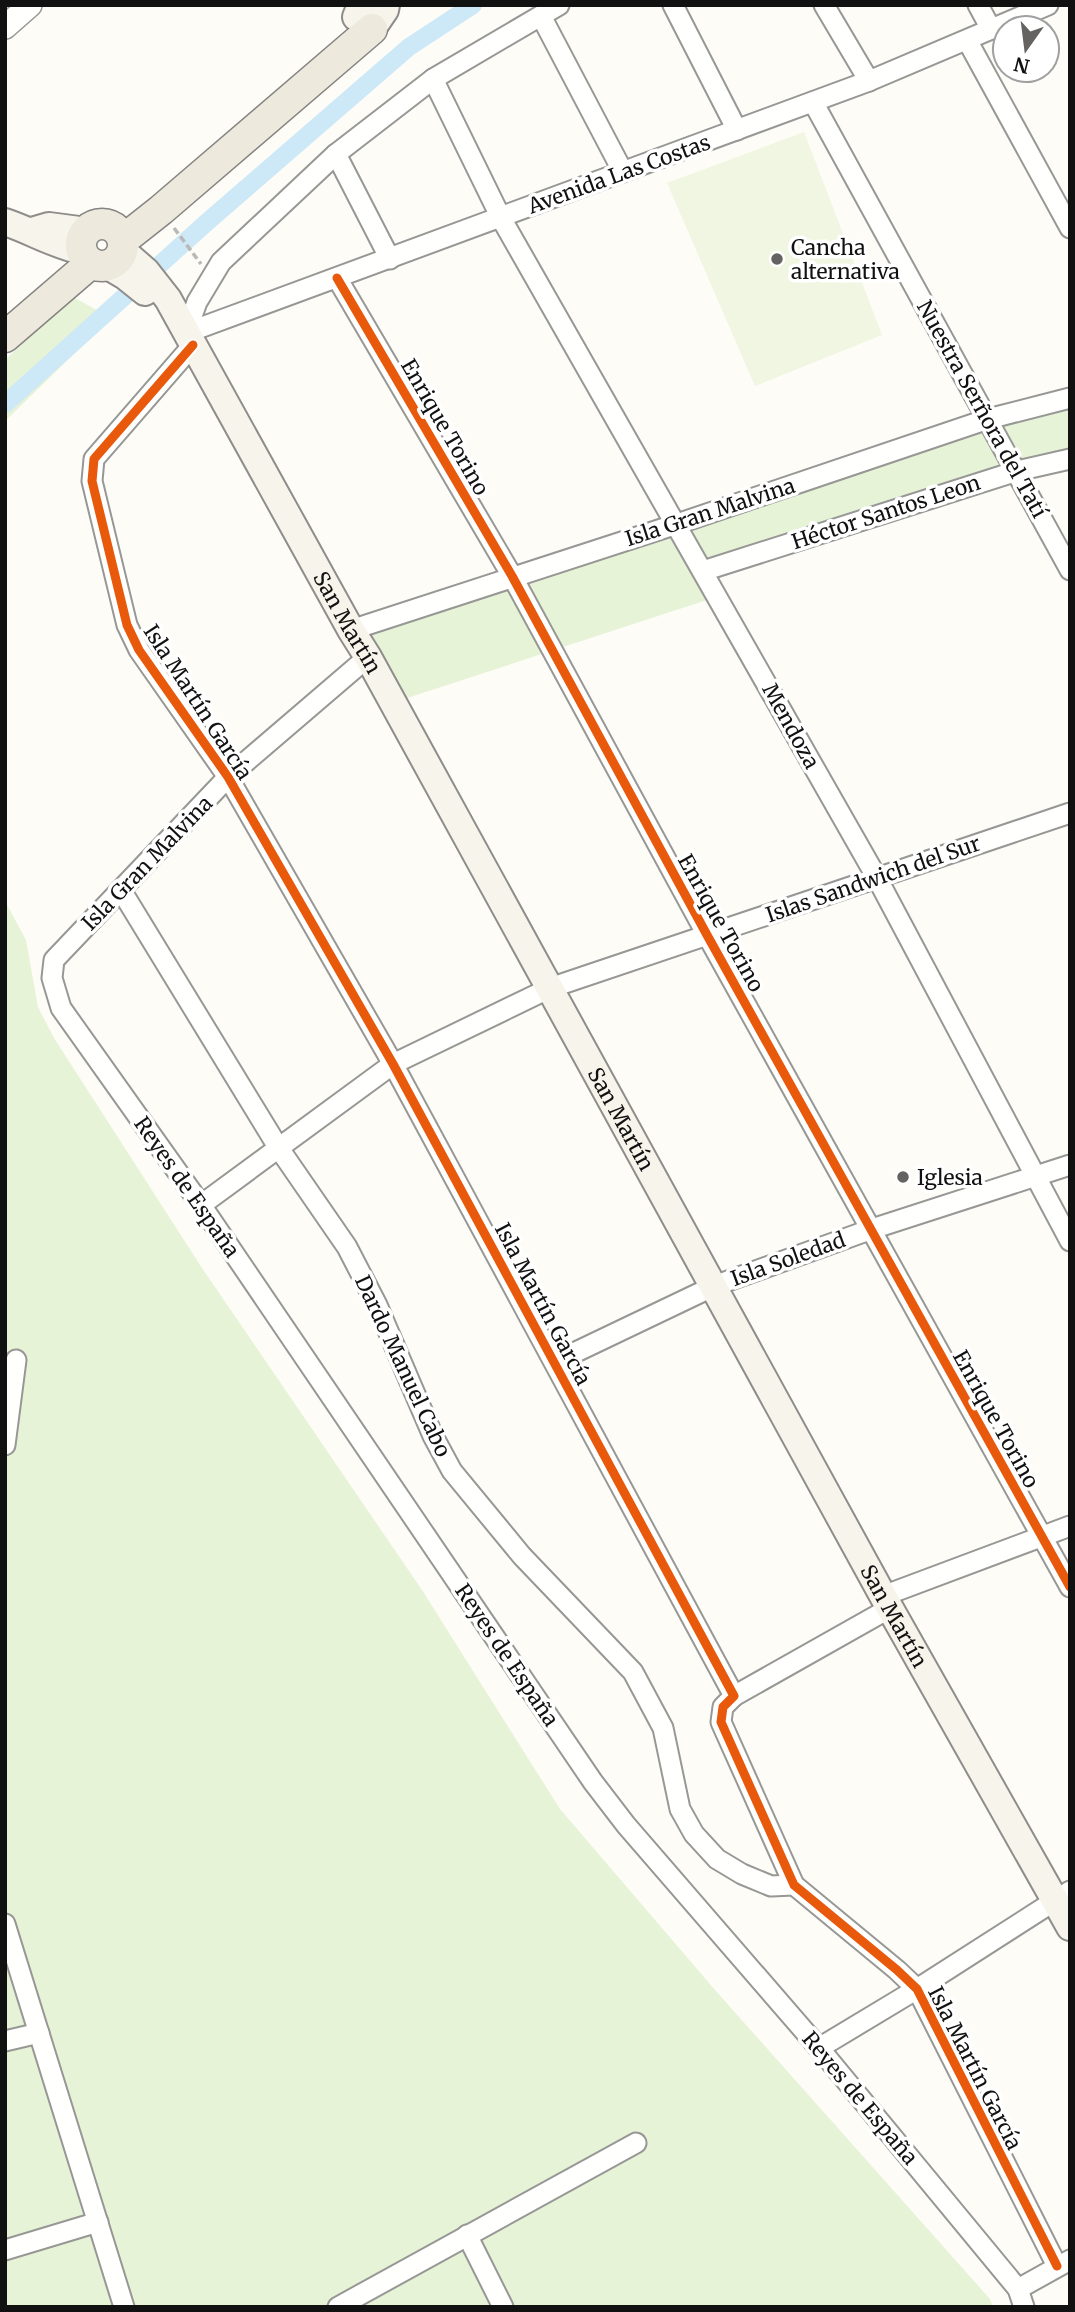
<svg xmlns="http://www.w3.org/2000/svg" width="1075" height="2312" font-family="Merriweather,serif">
<style>
.green{fill:#e7f3d7}
.pitch{fill:#f0f6e1}
.lines{fill:none;stroke-linecap:round;stroke-linejoin:round}
.canal{stroke:#cde8f7;stroke-width:18}
.minor-casing{stroke:#979795;stroke-width:23}
.tertiary-casing{stroke:#979795;stroke-width:26}
.secondary-casing{stroke:#8e8d8b;stroke-width:30}
.primary-casing{stroke:#858482;stroke-width:33}
.path{stroke:#b9b9b8;stroke-width:3.5;stroke-dasharray:7 3.5;stroke-linecap:butt}
.minor{stroke:#fffffe;stroke-width:19}
.tertiary{stroke:#fffffe;stroke-width:23}
.secondary{stroke:#f6f4eb;stroke-width:26}
.primary{stroke:#ede9dc;stroke-width:30}
.cycleway-casing{stroke:#fff;stroke-width:13}
.cycleway{stroke:#e8590c;stroke-width:9}
.poi-dot{fill:#646362;stroke:#fff;stroke-width:2.5}
.labels{text-anchor:middle;dominant-baseline:central;stroke-width:7;stroke-linejoin:round;paint-order:stroke}
.street-label{font-size:21px;fill:#111;stroke:#fff}
.poi-label{font-size:21px;fill:#111;stroke:#fff;text-anchor:start}
</style>
<rect width="100%" height="100%" fill="#fdfcf7"/>
<g class="green">
<path d="M73,297L111,318L5,421V360Z"/>
<path d="M1070,399V458L702,570L716,597L395,702L353,630Z"/>
<path d="M5,901L26,940L38,1007L54,1038L202,1268L422,1590L560,1809L715,1990L990,2299L993,2307H5Z"/>
</g>
<path class="pitch" d="M804,132L882,335L755,386L667,183Z"/>
<g class="lines">
<path class="canal" d="M5,404L206,223L409,47L473,5"/>
<g class="minor-casing">
<g id="minor">
<path d="M673,5L737,130"/>
<path d="M824,5L869,81"/>
<path d="M978,5L991,29"/>
<path d="M541,16L623,172"/>
<path d="M967,40L1070,228"/>
<path d="M433,79L501,218L877,878L1070,1241"/>
<path d="M813,102L1070,570"/>
<path d="M336,154L390,259"/>
<path d="M337,278L512,576L707,935L1070,1587"/>
<path d="M186,333L869,81L1048,5"/>
<path d="M186,333L197,302L221,262L336,154L433,79L559,5"/>
<path d="M193,345L94,459L92,481L127,625L139,650L228,777L393,1064L734,1696L723,1707L721,1722L794,1885L897,1970L917,1989L1057,2266"/>
<path d="M703,571L1017,471L1070,459"/>
<path d="M351,630L677,524L988,419L1070,398"/>
<path d="M368,657L228,777L54,960L52,978L61,1008L201,1205L593,1782L626,1825L819,2048L1018,2289L1024,2307"/>
<path d="M121,890L278,1147L347,1247L377,1305L433,1436L452,1471L522,1556L633,1672L663,1728L680,1809L694,1834L717,1859L742,1874L771,1886L794,1885"/>
<path d="M201,1205L393,1064L550,988L1070,813"/>
<path d="M555,1362L714,1286L872,1229L1070,1165"/>
<path d="M5,1445L16,1360"/>
<path d="M883,1596L1070,1526"/>
<path d="M734,1696L890,1608"/>
<path d="M5,1924L124,2307"/>
<path d="M5,2041L39,2033"/>
<path d="M819,2048L917,1989L1070,1891"/>
<path d="M467,2235L503,2307"/>
<path d="M5,2250L98,2222"/>
<path d="M1018,2289L1070,2260"/>
<path d="M338,2307L636,2143"/>
</g>
</g>
<g class="tertiary-casing">
<path id="tertiary" d="M5,27L30,5"/>
</g>
<g class="secondary-casing">
<g id="secondary">
<path d="M356,17L361,5"/>
<path d="M372,29L385,10L386,5"/>
<path d="M5,222C32,231 54,245 82,251"/>
<path d="M32,231L49,226L87,231"/>
<path id="s1" d="M123,251L146,271L168,299L351,630L368,657L883,1596L1070,1927"/>
<path d="M108,266L125,276L145,292"/>
</g>
</g>
<g class="primary-casing">
<g id="primary">
<circle cx="102" cy="245" r="21"/>
<path d="M123,240L161,210L372,29"/>
<path d="M5,337L91,263"/>
</g>
</g>
<path class="path" d="M174,228L201,264"/>
<use href="#minor" class="minor"/>
<use href="#tertiary" class="tertiary"/>
<use href="#secondary" class="secondary"/>
<use href="#primary" class="primary"/>
<g class="cycleway-casing">
<g id="cycleway">
<path d="M337,278L512,576L707,935L1070,1587"/>
<path d="M193,345L94,459L92,481L127,625L139,650L228,777L393,1064L734,1696L723,1707L721,1722L794,1885L897,1970L917,1989L1057,2266"/>
</g>
</g>
<use href="#cycleway" class="cycleway"/>
</g>
<g class="poi-dot">
<circle cx="777" cy="259" r="7"/>
<circle cx="903" cy="1177" r="7"/>
</g>
<g class="labels">
<g class="street-label">
<text transform="translate(619 174) rotate(-20)">Avenida Las Costas</text>
<text transform="translate(982 409) rotate(61)">Nuestra Serñora del Tatí</text>
<text transform="translate(445 427) rotate(60)">Enrique Torino</text>
<text transform="translate(710 512) rotate(-18)">Isla Gran Malvina</text>
<text transform="translate(886 512) rotate(-18)">Héctor Santos Leon</text>
<text stroke="none"><textPath href="#s1" startOffset="436">San Martín</textPath></text>
<text transform="translate(198 702) rotate(57)">Isla Martín García</text>
<text transform="translate(791 726) rotate(61)">Mendoza</text>
<text transform="translate(147 863) rotate(-46)">Isla Gran Malvina</text>
<text transform="translate(873 879) rotate(-19)">Islas Sandwich del Sur</text>
<text transform="translate(721 923) rotate(61)">Enrique Torino</text>
<text stroke="none"><textPath href="#s1" startOffset="1003">San Martín</textPath></text>
<text transform="translate(187 1187) rotate(55)">Reyes de España</text>
<text transform="translate(788 1259) rotate(-20)">Isla Soledad</text>
<text transform="translate(543 1304) rotate(62)">Isla Martín García</text>
<text transform="translate(403 1366) rotate(65)">Dardo Manuel Cabo</text>
<text transform="translate(996 1419) rotate(61)">Enrique Torino</text>
<text stroke="none"><textPath href="#s1" startOffset="1570">San Martín</textPath></text>
<text transform="translate(507 1655) rotate(56)">Reyes de España</text>
<text transform="translate(975 2068) rotate(63)">Isla Martín García</text>
<text transform="translate(860 2098) rotate(50)">Reyes de España</text>
</g>
<g class="poi-label">
<text x="791" y="247">Cancha<tspan x="791" dy="24">alternativa</tspan></text>
<text x="917" y="1177">Iglesia</text>
</g>
</g>
<rect width="1075" height="2312" fill="none" stroke="#111111" stroke-width="14"/>
<g transform="translate(1026 49) rotate(194)"><circle r="33" fill="#ffffff" stroke="#a0a0a0" stroke-width="2"/>
<path d="M0-5L12 26L0 18L-12 26Z" fill="#646362"/>
<text y="-10" font-size="19" font-weight="bold" text-anchor="middle" fill="#111111">N</text>
</g>
</svg>
